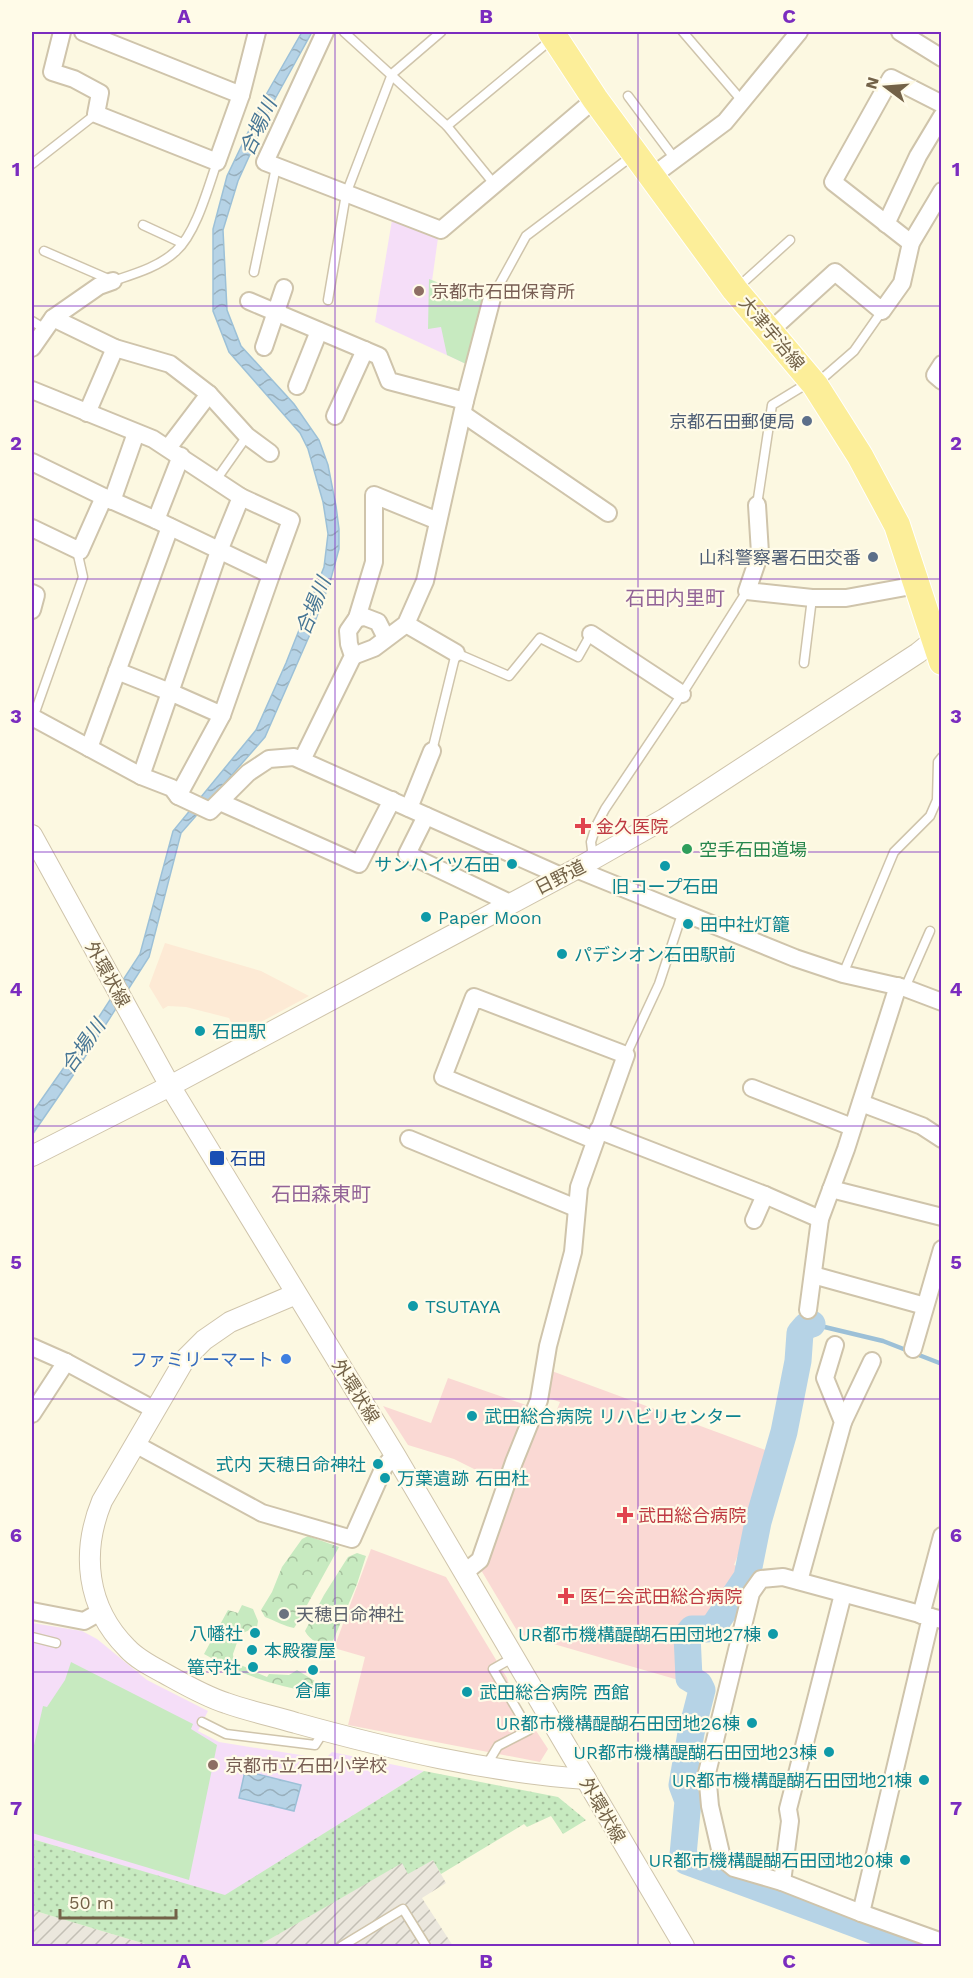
<svg xmlns="http://www.w3.org/2000/svg" width="973" height="1978" font-family="'Work Sans','Noto Sans JP',sans-serif">
<style>
.commercial{fill:#fdead5}
.industrial{fill:url(#industrial-furrows)}
.education{fill:#f5def8}
.medical{fill:#fad9d4}
.grass{fill:url(#grass-dots)}
.forest{fill:url(#forest-crowns)}
.pitch{fill:#c7eac0}
.water{fill:url(#water-waves);stroke:#9cc0d7;stroke-width:1.5}
.lines{fill:none;stroke-linecap:round;stroke-linejoin:round}
.stream{stroke:#9cc0d7;stroke-width:4.5}
.river{stroke:#b6d3e6;stroke-width:27}
.service-casing{stroke:#cfc4ab;stroke-width:11}
.minor-casing{stroke:#cfc4ab;stroke-width:20}
.tertiary-casing{stroke:#cfc4ab;stroke-width:22}
.primary-casing{stroke:#fff;stroke-width:28}
.service{stroke:#fff;stroke-width:8}
.minor{stroke:#fff;stroke-width:16}
.tertiary{stroke:#fff;stroke-width:20}
.primary{stroke:#fcee99;stroke-width:26}
.grid{fill:none;stroke:#7b2cbf;stroke-width:1.5;stroke-opacity:0.55}
.education-dot{fill:#8d6e63;stroke:#fffbe8;stroke-width:2}
.service-dot{fill:#5c6f8a;stroke:#fffbe8;stroke-width:2}
.health-dot{fill:#e0444e;stroke:#fffbe8;stroke-width:2}
.leisure-dot{fill:#2e9e5b;stroke:#fffbe8;stroke-width:2}
.culture-dot{fill:#0f9aa8;stroke:#fffbe8;stroke-width:2}
.transit-dot{fill:#1a4fb4;stroke:#fffbe8;stroke-width:2}
.shop-dot{fill:#3f7fe0;stroke:#fffbe8;stroke-width:2}
.worship-dot{fill:#6b7280;stroke:#fffbe8;stroke-width:2}
.labels{text-anchor:middle;dominant-baseline:central;stroke-width:4.5;stroke-linejoin:round;paint-order:stroke}
.education-label{font-size:18px;fill:#785e54;stroke:#fffbe8;text-anchor:start}
.street-label{font-size:18px;fill:#736248;stroke:#fffbe8}
.service-label{font-size:18px;fill:#4e5e75;stroke:#fffbe8;text-anchor:end}
.health-label{font-size:18px;fill:#be3a42;stroke:#fffbe8;text-anchor:start}
.leisure-label{font-size:18px;fill:#27864d;stroke:#fffbe8;text-anchor:start}
.culture-label{font-size:18px;fill:#0d838f;stroke:#fffbe8;text-anchor:end}
.transit-label{font-size:18px;fill:#164399;stroke:#fffbe8;text-anchor:start}
.shop-label{font-size:18px;fill:#366cbe;stroke:#fffbe8;text-anchor:end}
.worship-label{font-size:18px;fill:#5b616d;stroke:#fffbe8;text-anchor:start}
.water-label{font-size:20px;font-style:italic;fill:#477695;stroke:#fffbe8}
.neighbourhood-label{font-size:20px;fill:#926397;stroke:#fffbe8}
.neatline{fill:none;stroke:#7b2cbf;stroke-width:2}
.grid-label{font-size:20px;text-anchor:middle;font-weight:bold;fill:#7b2cbf}
</style>
<defs>
<pattern id="industrial-furrows" width="10" height="10" patternUnits="userSpaceOnUse" patternTransform="scale(1.5)"><rect width="10" height="10" fill="#ebe7dd"/><path d="M-1 1l2-2M0 10L10 0M9 11l2-2" fill="none" stroke="#c3bfb5"/></pattern>
<pattern id="grass-dots" width="8" height="8" patternUnits="userSpaceOnUse" patternTransform="scale(1.5)"><rect width="8" height="8" fill="#c7eac0"/><path d="M2 2h.1M6 6h.1" fill="none" stroke="#a6c19e" stroke-width="1.8" stroke-linecap="round"/></pattern>
<pattern id="forest-crowns" width="20" height="18" patternUnits="userSpaceOnUse" patternTransform="scale(1.5)"><rect width="20" height="18" fill="#c7eac0"/><path d="M2 6a3 3 0 1 1 6 0M12 15a3 3 0 1 1 6 0" fill="none" stroke="#a6c19e"/></pattern>
<pattern id="water-waves" width="16" height="10" patternUnits="userSpaceOnUse" patternTransform="scale(1.5)"><rect width="16" height="10" fill="#b6d3e6"/><path d="M0 5q4-4 8 0t8 0" fill="none" stroke="#98afbc"/></pattern>
</defs>
<rect width="100%" height="100%" fill="#fcf8e1"/>
<path class="commercial" d="M165,943L261,971L309,996L237,1035L229,1018L186,1007L168,1006L163,1009L149,986Z"/>
<g class="industrial">
<path d="M433,1860L446,1883L422,1898L453,1946H258L402,1862Z"/>
<path d="M32,1910L152,1946H32Z"/>
</g>
<g class="education">
<path d="M392,220L438,238L432,281L484,301L466,364L375,322Z"/>
<path d="M32,1623L82,1631L97,1639L147,1680L208,1711L198,1731L219,1742L325,1759L332,1752L424,1771L225,1896L32,1839Z"/>
</g>
<g class="medical">
<path d="M549,1370L771,1452L756,1497L747,1533L734,1565L740,1567L736,1584L707,1623L680,1622L677,1638L682,1681L519,1634L481,1570L506,1491L540,1413L554,1417L560,1402L545,1397Z"/>
<path d="M448,1378L526,1405L529,1410L496,1480L454,1459L408,1445L383,1406L431,1423Z"/>
<path d="M371,1549L446,1577L507,1678L512,1694L548,1749L540,1762L348,1725L365,1657L334,1648Z"/>
</g>
<path class="grass" d="M424,1771L558,1797L586,1820L563,1834L551,1816L527,1827L524,1824L441,1874L433,1860L408,1874L402,1863L258,1946H152L32,1910V1839L225,1895Z"/>
<g class="forest">
<path d="M308,1536L339,1547L296,1625L294,1628C286,1627 273,1620 265,1617L261,1610L272,1592L282,1567L302,1539Z"/>
<path d="M357,1553L366,1556L357,1584L330,1648C320,1644 310,1641 305,1631L324,1595L348,1557Z"/>
<path d="M242,1605L253,1609L258,1621L257,1627L240,1634L233,1654L234,1663C246,1666 256,1673 267,1677L269,1674L289,1675L297,1670L318,1683L314,1692C276,1687 237,1673 204,1654L228,1610L238,1613Z"/>
</g>
<g class="pitch">
<path d="M429,279L484,301L466,364L447,355L441,327L428,329Z"/>
<path d="M71,1662L193,1724L191,1729L217,1745L189,1880L32,1833V1754L43,1706L47,1707L65,1680Z"/>
</g>
<g class="water">
<path d="M302,32H312L275,99L238,181L223,230L227,310L241,346L294,404L319,440L328,465L336,506L339,529V549L330,582L311,632L265,737L181,833L149,957L74,1074L32,1135V1113L91,1029L140,954L173,831L256,730L286,663L324,567L328,534L323,502L308,449L300,433L229,352L213,311V229L227,176L267,93Z"/>
<path d="M245,1771L301,1785L294,1811L239,1798Z"/>
</g>
<g class="lines">
<path class="stream" d="M812,1324L883,1341L942,1364"/>
<path class="river" d="M812,1324L806,1326L800,1333L798,1361L784,1432L758,1522L747,1577L714,1626L707,1629H692L687,1635L689,1678L699,1684L702,1690L691,1733L682,1785L688,1801L683,1855L686,1861L899,1940L903,1942L904,1946"/>
<g class="service-casing">
<g id="service">
<path d="M344,32L447,126L495,185"/>
<path d="M683,32L743,102"/>
<path d="M628,96L675,159"/>
<path d="M447,126L552,39"/>
<path d="M32,164L96,114"/>
<path d="M143,225L182,243"/>
<path d="M44,251L113,281C134,274 159,267 176,251C196,233 208,188 217,162"/>
<path d="M254,272L276,167"/>
<path d="M737,288L790,240"/>
<path d="M492,298L526,236L632,156"/>
<path d="M328,300L346,194L392,74L441,32"/>
<path d="M32,321L45,329"/>
<path d="M816,384L854,351L882,311"/>
<path d="M216,480L247,436"/>
<path d="M757,505L772,405L808,383"/>
<path d="M804,663L812,598"/>
<path d="M33,718L83,577L78,555L80,551"/>
<path d="M432,751L456,653L509,676L540,638L578,657L591,634"/>
<path d="M593,858L591,842L596,826L605,809L682,694L747,591"/>
<path d="M843,974L894,852L930,816L937,800L938,762L942,757"/>
<path d="M905,988L930,931"/>
<path d="M626,1055L659,984L683,911"/>
<path d="M32,1637L56,1643"/>
<path d="M202,1722L226,1734L315,1745L324,1731"/>
<path d="M486,1766L498,1746L529,1730L493,1669L514,1657"/>
<path d="M342,1946L403,1909L426,1946"/>
</g>
</g>
<g class="minor-casing">
<g id="minor">
<path d="M62,32L52,72L74,79L100,93L96,114L217,162L241,95L257,32"/>
<path d="M83,32L241,95"/>
<path d="M325,32L265,162L441,230L595,99"/>
<path d="M900,32L942,58"/>
<path d="M651,177L725,122L799,32"/>
<path d="M886,224L918,156L942,116"/>
<path d="M911,243L833,182L891,78L942,104"/>
<path d="M249,301L379,356L389,381L465,401"/>
<path d="M53,318L115,348L170,364L209,394L247,436L270,453"/>
<path d="M770,331L835,272L882,311L902,283L911,243L942,191"/>
<path d="M264,347L284,288"/>
<path d="M32,348L53,318L99,286L113,281"/>
<path d="M942,364L935,375L942,381"/>
<path d="M297,386L319,331"/>
<path d="M32,390L153,439L241,497L291,520L271,575"/>
<path d="M87,413L115,348"/>
<path d="M463,414L608,513"/>
<path d="M335,416L365,350"/>
<path d="M168,448L209,394"/>
<path d="M32,462L104,497"/>
<path d="M112,501L136,433"/>
<path d="M757,505L760,553L747,591L812,598H846L917,585"/>
<path d="M156,520L181,456"/>
<path d="M32,528L80,551L104,497L156,520L271,575L222,715L178,796"/>
<path d="M32,593L36,595L32,610"/>
<path d="M357,618L365,617L378,622L386,638"/>
<path d="M406,624L456,653"/>
<path d="M591,634L682,694"/>
<path d="M353,656L374,648L406,624L425,581L465,401L492,298"/>
<path d="M117,671L170,692L222,715"/>
<path d="M32,717L141,776L172,788L178,796L210,811L248,773L269,759L294,757L561,876"/>
<path d="M89,748L170,527"/>
<path d="M302,760L353,656L349,644L348,631L357,618L374,562V495L438,521"/>
<path d="M141,776L219,551L241,497"/>
<path d="M220,802L359,864L392,800"/>
<path d="M409,808L432,751"/>
<path d="M426,816L407,854L510,903"/>
<path d="M576,869L795,958L843,974L905,988L942,1002"/>
<path d="M752,1088L852,1127"/>
<path d="M861,1103L922,1126L942,1139"/>
<path d="M598,1130L765,1195L820,1219"/>
<path d="M409,1139L576,1208"/>
<path d="M831,1189L942,1217"/>
<path d="M754,1220L765,1195"/>
<path d="M813,1275L925,1306"/>
<path d="M808,1310L820,1219L846,1149L898,986"/>
<path d="M32,1347L66,1362L155,1410"/>
<path d="M913,1349L942,1249"/>
<path d="M32,1414L66,1362"/>
<path d="M843,1422L872,1361"/>
<path d="M135,1444L262,1513L352,1539L384,1467L395,1455"/>
<path d="M464,1573L480,1560L514,1462L539,1400L548,1346L573,1252L579,1187L626,1055L474,997L443,1077L594,1140"/>
<path d="M799,1581L843,1422L825,1378L835,1345"/>
<path d="M32,1611L84,1621L100,1612"/>
<path d="M921,1615L942,1536"/>
<path d="M942,1620L783,1577L761,1579L751,1593L707,1773L710,1806L722,1858L734,1868L782,1882L861,1913L942,1942"/>
<path d="M782,1882L790,1821L788,1809L843,1594"/>
<path d="M861,1913L931,1617"/>
</g>
</g>
<g class="tertiary-casing">
<g id="tertiary">
<path d="M32,835L170,1086L395,1455L684,1946"/>
<path d="M32,1156L170,1086L576,869L664,819L918,653L934,640"/>
<path d="M296,1294L230,1322L204,1340L185,1359L102,1501C81,1552 86,1607 127,1648C137,1659 151,1666 164,1673C184,1684 204,1696 226,1703C248,1711 273,1716 296,1723C390,1749 488,1772 586,1779"/>
</g>
</g>
<g class="primary-casing">
<path id="primary" d="M551,32L595,99L735,290L815,385L860,456L897,525L942,662"/>
</g>
<use href="#service" class="service"/>
<use href="#minor" class="minor"/>
<use href="#tertiary" class="tertiary"/>
<use href="#primary" class="primary"/>
</g>
<path class="grid" d="M335,32V1946M638,32V1946M32,306H942M32,579H942M32,852H942M32,1126H942M32,1399H942M32,1672H942"/>
<g class="education-dot">
<circle cx="419" cy="291" r="6"/>
<circle cx="213" cy="1765" r="6"/>
</g>
<g class="service-dot">
<circle cx="807" cy="421" r="6"/>
<circle cx="873" cy="557" r="6"/>
</g>
<g class="health-dot">
<path d="M580 817h6v6h6v6h-6v6h-6v-6h-6v-6h6z"/>
<path d="M622 1506h6v6h6v6h-6v6h-6v-6h-6v-6h6z"/>
<path d="M563 1587h6v6h6v6h-6v6h-6v-6h-6v-6h6z"/>
</g>
<circle class="leisure-dot" cx="687" cy="849" r="6"/>
<g class="culture-dot">
<circle cx="512" cy="864" r="6"/>
<circle cx="665" cy="866" r="6"/>
<circle cx="426" cy="917" r="6"/>
<circle cx="688" cy="924" r="6"/>
<circle cx="562" cy="954" r="6"/>
<circle cx="200" cy="1031" r="6"/>
<circle cx="413" cy="1306" r="6"/>
<circle cx="472" cy="1416" r="6"/>
<circle cx="378" cy="1464" r="6"/>
<circle cx="385" cy="1478" r="6"/>
<circle cx="255" cy="1633" r="6"/>
<circle cx="773" cy="1634" r="6"/>
<circle cx="252" cy="1650" r="6"/>
<circle cx="253" cy="1667" r="6"/>
<circle cx="313" cy="1670" r="6"/>
<circle cx="467" cy="1692" r="6"/>
<circle cx="752" cy="1723" r="6"/>
<circle cx="829" cy="1752" r="6"/>
<circle cx="924" cy="1780" r="6"/>
<circle cx="905" cy="1860" r="6"/>
</g>
<rect class="transit-dot" x="209" y="1150" width="16" height="16" rx="3"/>
<circle class="shop-dot" cx="286" cy="1359" r="6"/>
<circle class="worship-dot" cx="284" cy="1614" r="6"/>
<g class="labels">
<g class="education-label">
<text x="431" y="291">京都市石田保育所</text>
<text x="225" y="1765">京都市立石田小学校</text>
</g>
<g class="street-label">
<text transform="translate(772 333) rotate(50)">大津宇治線</text>
<text transform="translate(560 877) rotate(-27)">日野道</text>
<text transform="translate(108 974) rotate(61)">外環状線</text>
<text transform="translate(356 1391) rotate(58)">外環状線</text>
<text transform="translate(603 1810) rotate(60)">外環状線</text>
</g>
<g class="service-label">
<text x="795" y="421">京都石田郵便局</text>
<text x="861" y="557">山科警察署石田交番</text>
</g>
<g class="health-label">
<text x="596" y="826">金久医院</text>
<text x="638" y="1515">武田総合病院</text>
<text x="580" y="1596">医仁会武田総合病院</text>
</g>
<g class="leisure-label">
<text x="699" y="849">空手石田道場</text>
</g>
<g class="culture-label">
<text x="500" y="864">サンハイツ石田</text>
<text x="665" y="886" text-anchor="middle">旧コープ石田</text>
<text x="438" y="917" text-anchor="start">Paper Moon</text>
<text x="700" y="924" text-anchor="start">田中社灯籠</text>
<text x="574" y="954" text-anchor="start">パデシオン石田駅前</text>
<text x="212" y="1031" text-anchor="start">石田駅</text>
<text x="425" y="1306" text-anchor="start">TSUTAYA</text>
<text x="484" y="1416" text-anchor="start">武田総合病院 リハビリセンター</text>
<text x="366" y="1464">式内 天穂日命神社</text>
<text x="397" y="1478" text-anchor="start">万葉遺跡 石田杜</text>
<text x="243" y="1633">八幡社</text>
<text x="761" y="1634">UR都市機構醍醐石田団地27棟</text>
<text x="264" y="1650" text-anchor="start">本殿覆屋</text>
<text x="241" y="1667">篭守社</text>
<text x="313" y="1690" text-anchor="middle">倉庫</text>
<text x="479" y="1692" text-anchor="start">武田総合病院 西館</text>
<text x="740" y="1723">UR都市機構醍醐石田団地26棟</text>
<text x="817" y="1752">UR都市機構醍醐石田団地23棟</text>
<text x="912" y="1780">UR都市機構醍醐石田団地21棟</text>
<text x="893" y="1860">UR都市機構醍醐石田団地20棟</text>
</g>
<g class="transit-label">
<text x="230" y="1158">石田</text>
</g>
<g class="shop-label">
<text x="274" y="1359">ファミリーマート</text>
</g>
<g class="worship-label">
<text x="296" y="1614">天穂日命神社</text>
</g>
<g class="water-label">
<text transform="translate(258 127) rotate(-65)">合場川</text>
<text transform="translate(313 606) rotate(-68)">合場川</text>
<text transform="translate(83 1046) rotate(-55)">合場川</text>
</g>
<g class="neighbourhood-label">
<text x="675" y="598">石田内里町</text>
<text x="321" y="1194">石田森東町</text>
</g>
</g>
<rect width="973" height="1978" fill="none" stroke="#fffbe8" stroke-width="66"/>
<g transform="translate(886 87) rotate(286)" stroke="#fffbe8" stroke-width="4.5" paint-order="stroke">
<path d="M0-4.5L10 22L0 15L-10 22Z" fill="#736248"/>
<text y="-9" font-size="16" font-weight="bold" text-anchor="middle" fill="#736248">N</text>
</g>
<path d="M60 1909v9h116v-9" fill="none" stroke="#736248" stroke-width="3"/>
<text x="69" y="1909" font-size="18" fill="#736248" stroke="#fffbe8" stroke-width="4.5" paint-order="stroke">50 m</text>
<rect x="33" y="33" width="907" height="1912" class="neatline"/>
<g class="grid-label">
<text x="184" y="23">A</text>
<text x="486" y="23">B</text>
<text x="789" y="23">C</text>
<text x="16" y="176">1</text>
<text x="956" y="176">1</text>
<text x="16" y="450">2</text>
<text x="956" y="450">2</text>
<text x="16" y="723">3</text>
<text x="956" y="723">3</text>
<text x="16" y="996">4</text>
<text x="956" y="996">4</text>
<text x="16" y="1269">5</text>
<text x="956" y="1269">5</text>
<text x="16" y="1542">6</text>
<text x="956" y="1542">6</text>
<text x="16" y="1815">7</text>
<text x="956" y="1815">7</text>
<text x="184" y="1968">A</text>
<text x="486" y="1968">B</text>
<text x="789" y="1968">C</text>
</g>
</svg>
